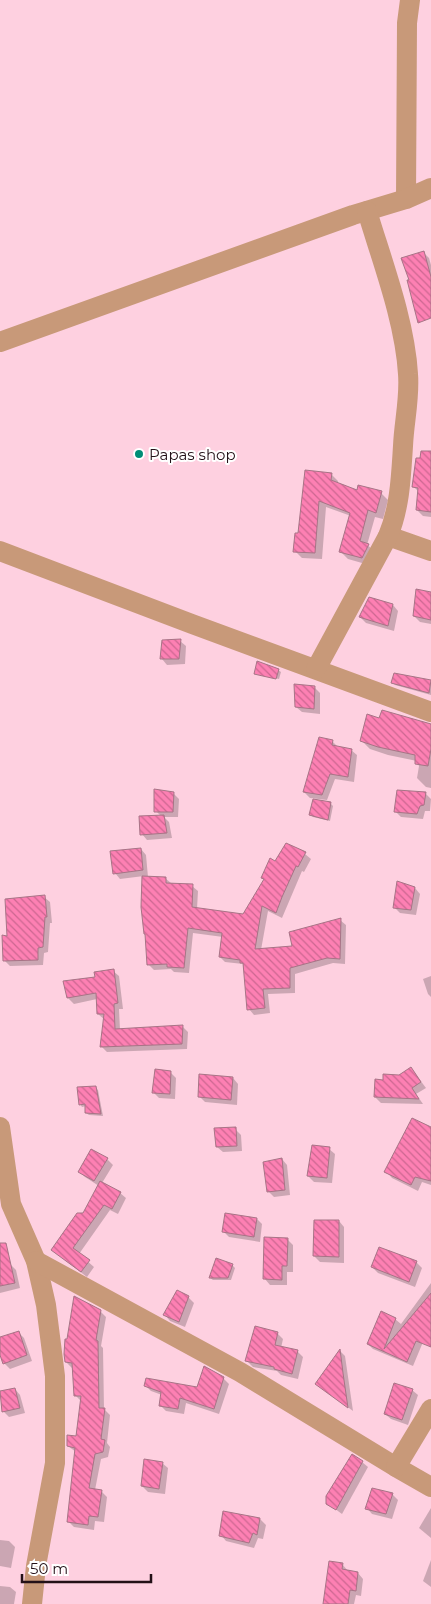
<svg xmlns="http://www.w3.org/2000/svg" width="431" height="1604" font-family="Montserrat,sans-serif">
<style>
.shadow{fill:#0003}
.building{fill:url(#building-back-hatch);stroke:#a77486}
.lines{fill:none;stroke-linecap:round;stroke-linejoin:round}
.minor{stroke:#c89979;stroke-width:20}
.poi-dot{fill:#008d76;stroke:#fff;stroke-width:2}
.labels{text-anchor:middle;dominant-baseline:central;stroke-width:4;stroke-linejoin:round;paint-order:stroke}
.poi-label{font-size:15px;fill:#231017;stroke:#fff;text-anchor:start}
</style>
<defs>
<pattern id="building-back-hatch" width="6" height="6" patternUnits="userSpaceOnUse" patternTransform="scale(1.25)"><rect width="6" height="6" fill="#fd80b3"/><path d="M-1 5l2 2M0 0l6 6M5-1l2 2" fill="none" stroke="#cc6791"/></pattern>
</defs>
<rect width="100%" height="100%" fill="#fed0e0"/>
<g class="shadow">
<path d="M423,252L429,258L431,265V302Z"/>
<path d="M431,460V517L423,516L417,510L419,492L414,487Z"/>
<path d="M331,474L338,481V484L357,491L381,493L388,500L383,519L375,517L367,545L376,552L369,565L348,559L341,552L351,516L326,507L322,559L302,558L295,551L299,535Z"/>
<path d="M431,593V624L420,622L414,616Z"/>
<path d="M393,605L398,611L394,631L366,623L360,617Z"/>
<path d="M180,641L186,646L185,664L167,665L162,659Z"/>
<path d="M278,670L281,672L279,679L257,673Z"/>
<path d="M395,675L431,681V695L395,685L393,683Z"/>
<path d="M314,687L320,693V714L302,712L296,707Z"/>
<path d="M380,720L431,725V788L426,787L417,778L419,766L417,761L388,755L370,749L361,740Z"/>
<path d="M332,741L339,748L351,750L357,755L354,782L335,779L327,800L310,798L304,792Z"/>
<path d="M173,793L179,799L178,817H164L169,822L172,838L147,840L142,834L161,816L156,811Z"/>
<path d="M425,793L431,799L430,811H425L423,819L401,817L396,812Z"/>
<path d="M330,803L333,806L330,821L313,817L311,815Z"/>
<path d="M141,849L146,855L148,877L165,878L171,883L192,886L198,891L197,909L243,915L276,863L305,854L311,859L304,872L302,871L282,918L268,911L261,950L294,947L340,920L346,925L345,964L333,963L295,974V993L268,994L270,1013L254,1015L249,1009L243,964L225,962L220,957L223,937L193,933L189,973L174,972L171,969L154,970L148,964L144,876L120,879L115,873Z"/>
<path d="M415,888L420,894L416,915L400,913L394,907Z"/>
<path d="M44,897L50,902L52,923H50L48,952L44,953L43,965L10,966L4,960L9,937Z"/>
<path d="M113,971L119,976L123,1009H119L120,1030L182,1026L188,1032L187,1049L107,1052L101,1046L105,1020L98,1014L97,999L74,1004L68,998L65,982L96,978Z"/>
<path d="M431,976V997L428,994L423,979Z"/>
<path d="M411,1068L426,1088L416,1094L423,1104L381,1103L375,1097L384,1081L400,1076Z"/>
<path d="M170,1072L176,1078L175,1099L159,1098L153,1092Z"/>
<path d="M233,1078L238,1084L237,1105L205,1102L199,1096Z"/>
<path d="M95,1087L98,1090L103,1116L89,1115L86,1113V1106L82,1107L80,1104Z"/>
<path d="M235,1129L241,1135L242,1151L223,1152L217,1147Z"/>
<path d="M431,1129V1185L422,1182L418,1191L392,1178L386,1171Z"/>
<path d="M329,1149L335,1154L332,1183L314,1182L308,1176Z"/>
<path d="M107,1159L113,1165L102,1183L120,1193L126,1198L118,1214L110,1210L79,1254L94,1267L87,1277L52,1250L84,1215L99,1186L85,1177L80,1172Z"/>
<path d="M282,1159L287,1165L290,1195L274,1197L268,1191Z"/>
<path d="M257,1219L262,1224L260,1242L229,1237L223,1231Z"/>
<path d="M339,1221L344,1227V1263L320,1262L314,1256Z"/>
<path d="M287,1239L293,1245V1272H287V1285H270L265,1279Z"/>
<path d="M380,1248L417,1263L422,1268L415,1287L378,1273L372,1267Z"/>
<path d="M10,1264L16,1270L20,1288L0,1293V1266Z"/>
<path d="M232,1265L235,1268L231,1280H213L210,1278Z"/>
<path d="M431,1283V1332L423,1342L413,1366L373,1349L368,1344L395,1319L401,1324Z"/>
<path d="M188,1297L194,1303L185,1327L170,1321L165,1315Z"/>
<path d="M100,1311L106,1317L101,1346L103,1348L104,1409L110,1415L107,1443L110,1447L108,1457L101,1459L95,1490L101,1491L107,1497L104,1522L95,1521L94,1530L74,1527L68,1521L76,1452L68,1446L77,1437L81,1401L75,1395L72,1368L66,1362Z"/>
<path d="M18,1332L24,1338L32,1361L10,1369L4,1363L0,1351V1339Z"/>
<path d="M278,1334L283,1339L281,1348L297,1351L303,1357L298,1379L281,1375L277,1371L253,1367L247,1361Z"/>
<path d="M340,1351L345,1356L353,1411L317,1384Z"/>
<path d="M223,1378L229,1384L219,1414L186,1403L184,1414L166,1411L160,1405L162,1395L151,1391L145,1385L198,1388Z"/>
<path d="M15,1389L20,1395L25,1413L9,1417L3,1411L0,1392Z"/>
<path d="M412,1390L418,1395L408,1425L391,1419L385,1414Z"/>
<path d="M362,1462L368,1467L342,1514L327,1503Z"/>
<path d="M162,1463L168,1468L165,1494L148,1492L142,1486Z"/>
<path d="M392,1494L398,1500L392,1519L372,1514L367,1508Z"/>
<path d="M431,1508V1538L419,1528Z"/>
<path d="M224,1512L260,1519L266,1525L263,1539L258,1538L254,1548L226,1541L221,1535Z"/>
<path d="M0,1540L9,1541L15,1547L11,1568L0,1566Z"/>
<path d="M431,1560V1587L423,1581Z"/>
<path d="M342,1564L348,1571L358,1573L363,1579L361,1596L356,1595L354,1604H325Z"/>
<path d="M0,1586L10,1587L16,1592L14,1604H0Z"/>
</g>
<g class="building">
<path d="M424,251L431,277V318L418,323L407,280H409L401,258Z"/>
<path d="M421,451H431V512L416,510L418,488L412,487L416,458H420Z"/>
<path d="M305,470L332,473L331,480L357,490L358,485L382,491L376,513L368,510L360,541L369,544L362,558L339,552L350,513L319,501L315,553L293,552L295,533H298Z"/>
<path d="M416,589L431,592V620L413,616Z"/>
<path d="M369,597L393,604L388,626L359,617Z"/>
<path d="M181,639L179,659H160L162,640Z"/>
<path d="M257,661L279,669L276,679L254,674Z"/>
<path d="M394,673L431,680L429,693L391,683Z"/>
<path d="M294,684L315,686L314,709L295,707Z"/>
<path d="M382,710L431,724V749L428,766L415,764V755L378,747L360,741L367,714L379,718Z"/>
<path d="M319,737L333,740L332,745L352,749L348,777L330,774L322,795L303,792Z"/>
<path d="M154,789L174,792L173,812H154Z"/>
<path d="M397,790L426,792L424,805L420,806L417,814L394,812Z"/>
<path d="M313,799L331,802L328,820L309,815Z"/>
<path d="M164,815L167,833L140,835L139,816Z"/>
<path d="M286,843L306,852L298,867L296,866L282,897L276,913L262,906L255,949L292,946L289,932L341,918L340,959L327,958L290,968V988L263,989L265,1008L247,1010L243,963H240V960L219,957L222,933L188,928L184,968L167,967V964L147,965L145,934H144L141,907L142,876L166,877V883L193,884L192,907L243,914L264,879L261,878L270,858L275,861Z"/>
<path d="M141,848L143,870L113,874L110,851Z"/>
<path d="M397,881L415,887L411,910L393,908Z"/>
<path d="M45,895L47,917H45L43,947L38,948V960L3,961L2,935L7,936L5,899Z"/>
<path d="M114,969L118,1003L114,1004L115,1029L183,1025L182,1044L100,1047L104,1014H97L96,993L67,998L63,981L95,977L94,972Z"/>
<path d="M411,1067L421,1082L412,1088L419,1099L374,1097L375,1079L383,1080V1074L399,1075Z"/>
<path d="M155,1069L171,1071L170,1094L152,1093Z"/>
<path d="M199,1074L233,1077L231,1100L198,1097Z"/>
<path d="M96,1086L101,1114L85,1113V1104L79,1105L77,1087Z"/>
<path d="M412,1118L431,1127V1181L415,1177L411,1185L384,1172Z"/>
<path d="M236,1127L237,1146L216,1147L214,1128Z"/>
<path d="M312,1145L330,1147L327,1178L307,1176Z"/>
<path d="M91,1149L108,1158L94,1181L78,1172Z"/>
<path d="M282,1158L285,1190L267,1192L263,1162Z"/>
<path d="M100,1181L121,1192L112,1209L104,1205L73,1248L90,1260L81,1272L51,1250L77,1213H83Z"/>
<path d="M225,1213L257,1218L254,1237L222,1232Z"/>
<path d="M314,1220H339V1257L313,1256Z"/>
<path d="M264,1237L288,1238L287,1266H282V1280L263,1279Z"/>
<path d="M0,1243H6L15,1283L0,1286Z"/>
<path d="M379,1247L417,1261L409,1282L371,1267Z"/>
<path d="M216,1258L233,1264L228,1278H209Z"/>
<path d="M177,1290L189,1296L179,1322L163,1315Z"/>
<path d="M431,1293V1347L416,1341L407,1362L367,1344L381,1311L396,1318L384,1349Z"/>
<path d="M74,1296L101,1310L96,1340L98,1341L99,1408H105L101,1439L105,1440L103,1452L95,1454L89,1488L102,1490L98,1517L89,1516L88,1525L67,1522L75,1448L67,1446V1435L76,1436L81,1396H74L72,1363L65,1362L64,1354L65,1339H67Z"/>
<path d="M255,1326L278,1332L275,1345L298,1350L292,1374L274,1369V1367L245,1361Z"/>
<path d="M19,1331L27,1355L3,1364L0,1355V1337Z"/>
<path d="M340,1349L343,1373L348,1408L315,1384Z"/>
<path d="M204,1366L224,1377L214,1409L180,1398L178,1409L159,1406L161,1392L144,1386L146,1378L197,1387Z"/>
<path d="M394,1383L413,1389L402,1420L384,1414Z"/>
<path d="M15,1388L20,1408L2,1412L0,1391Z"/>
<path d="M352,1454L363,1461L336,1510L326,1504V1496Z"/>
<path d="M144,1459L163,1462L159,1489L141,1486Z"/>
<path d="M372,1488L393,1493L386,1514L365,1509Z"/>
<path d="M223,1511L260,1518L257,1535L253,1533L249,1543L219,1536Z"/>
<path d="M329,1561L343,1563L342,1569L358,1572L356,1591L350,1590L348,1604H323Z"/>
</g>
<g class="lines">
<g class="minor">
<path d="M406,199L407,23L410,0"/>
<path d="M0,342L353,215L406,199L431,188"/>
<path d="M388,536L431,551"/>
<path d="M0,551L192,624L431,712"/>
<path d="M316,669L388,536C400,507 401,477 403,446C404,422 410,398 408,374C405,321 382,261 367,211"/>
<path d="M0,1127L11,1204L36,1261L46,1305L55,1376V1463L36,1566L32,1604"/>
<path d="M36,1261L240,1372L396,1467L431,1487"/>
<path d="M396,1467L431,1409"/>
</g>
</g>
<circle class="poi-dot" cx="139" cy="454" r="5"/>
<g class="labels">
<g class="poi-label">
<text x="149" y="454">Papas shop</text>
</g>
</g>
<path d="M22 1574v8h129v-8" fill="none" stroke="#231017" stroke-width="2.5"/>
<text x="30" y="1574" font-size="15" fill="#231017" stroke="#ffffff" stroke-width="4" paint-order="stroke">50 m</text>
</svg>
